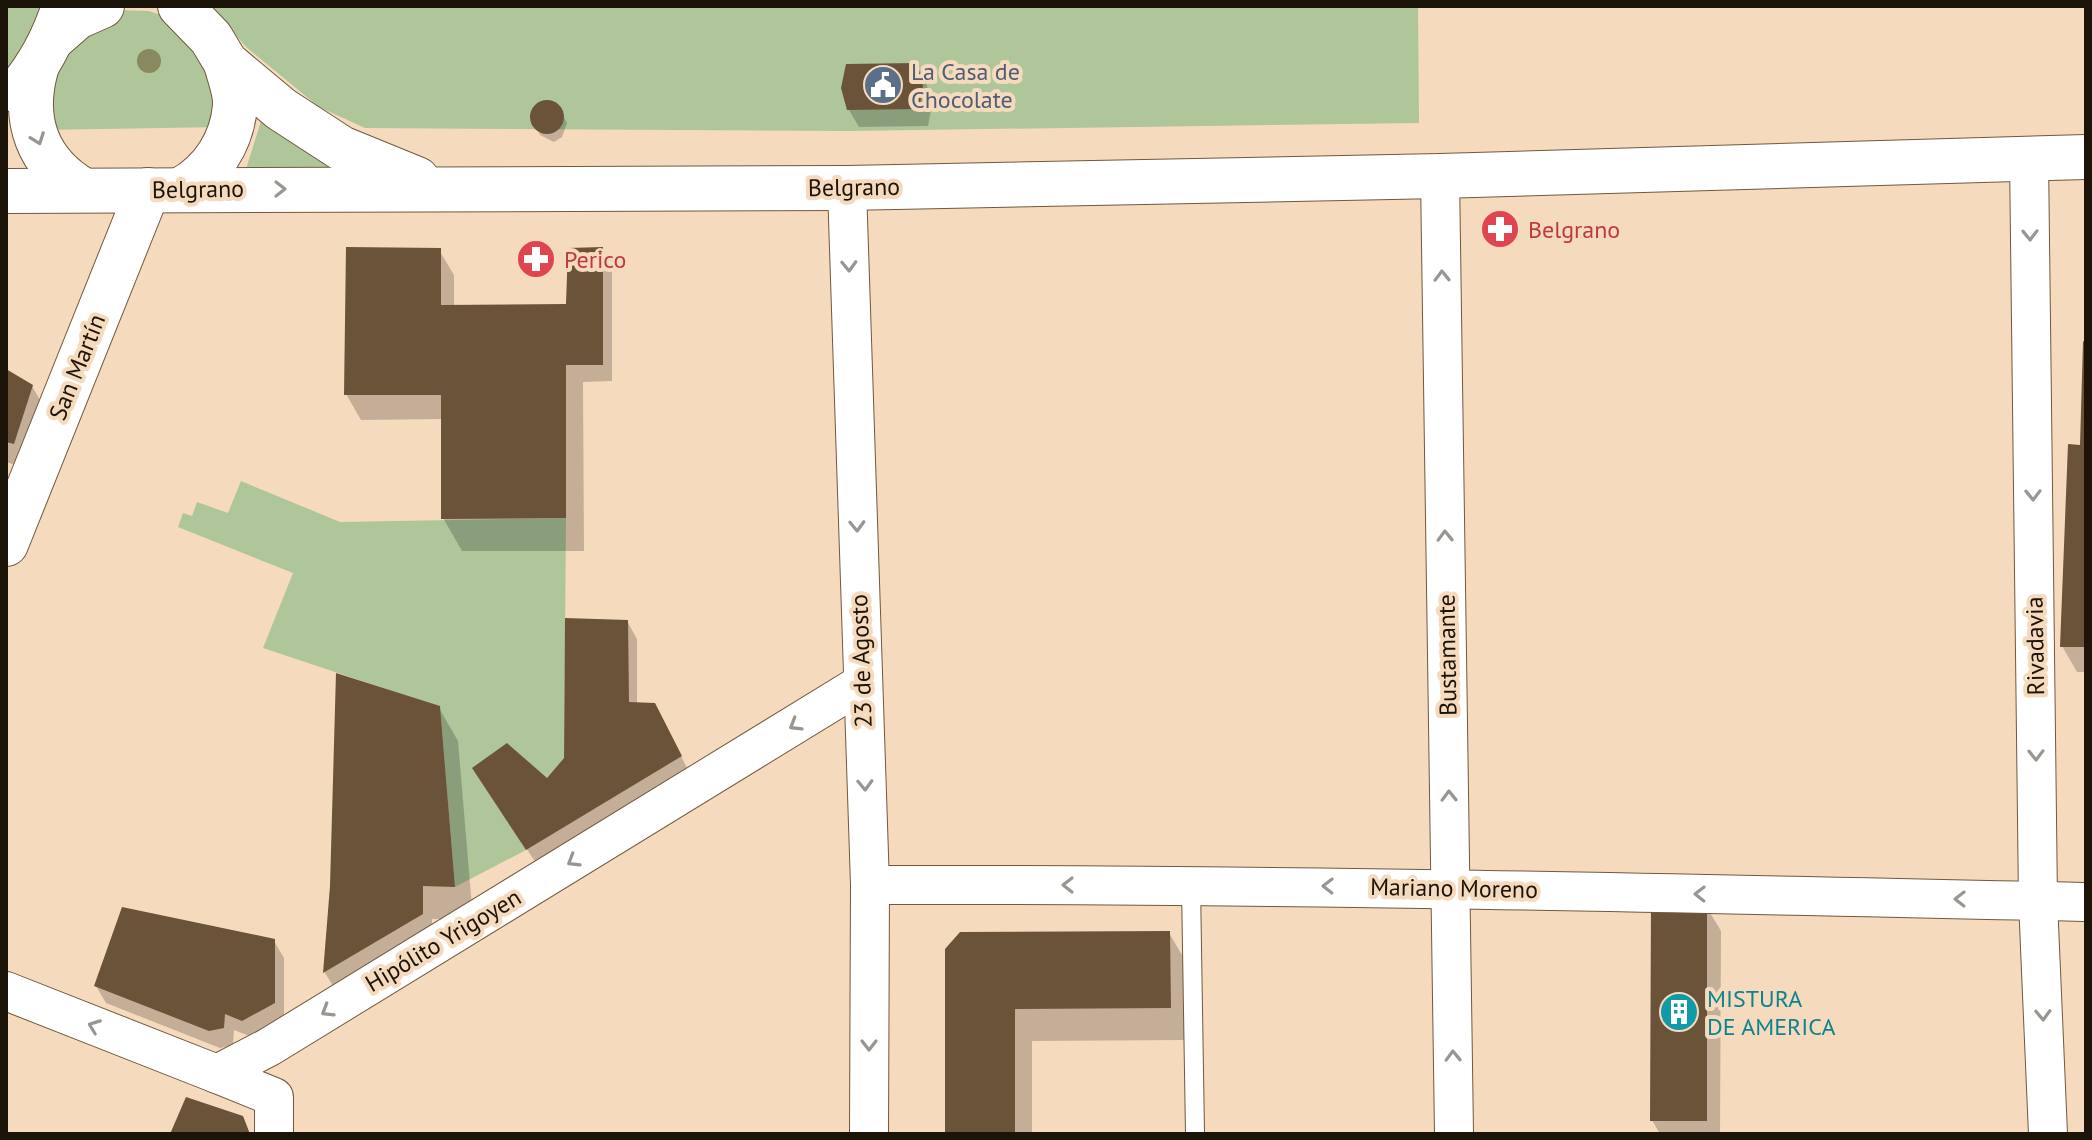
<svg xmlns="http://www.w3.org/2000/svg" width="2092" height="1140" font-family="'PT Sans',sans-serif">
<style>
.green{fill:#aec69a}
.shadow{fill:#0003}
.building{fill:#6a5339}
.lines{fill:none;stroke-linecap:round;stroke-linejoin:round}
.service-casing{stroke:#70593f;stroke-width:20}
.minor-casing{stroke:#70593f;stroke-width:40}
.secondary-casing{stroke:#70593f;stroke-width:46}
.service{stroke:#fff;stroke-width:18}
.minor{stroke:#fff;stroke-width:38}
.secondary{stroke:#fff;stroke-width:44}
.tree{fill:#88895e}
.oneway{stroke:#999590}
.labels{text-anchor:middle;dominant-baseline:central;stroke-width:8;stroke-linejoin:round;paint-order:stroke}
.service-label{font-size:24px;fill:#4e5e75;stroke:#f6dabd;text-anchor:start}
.street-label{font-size:24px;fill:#1d1409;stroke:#f6dabd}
.health-label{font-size:24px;fill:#be3a42;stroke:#f6dabd;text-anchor:start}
.culture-label{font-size:24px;fill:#0d838f;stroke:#f6dabd;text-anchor:start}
</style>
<rect width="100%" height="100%" fill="#f6dabd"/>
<g class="green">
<path d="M6,6H53L6,90Z"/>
<path d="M211,6H1418L1419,123L848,131L365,128L319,107L246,47Z"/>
<path d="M117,10L149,11L179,21L203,41L223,127L41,130L45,67Z"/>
<path d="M262,118L351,176L242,182Z"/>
<path d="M241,481L340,522L566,518L564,758L547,778L473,769L526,850L455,887L440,707L263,648L293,573L178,527L183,513L192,516L197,502L228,513Z"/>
</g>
<g class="shadow">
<path d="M916,65L926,82L932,105L928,126L859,127L849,110Z"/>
<path d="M548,101L557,105L567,123L562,137L554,142L540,135L532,117L535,108Z"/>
<path d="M602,249L612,266V381L583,382L584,551H462L443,518V419L361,420L346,394L439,250L454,275V307L569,314Z"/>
<path d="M2086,341V672H2077L2062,646L2082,447Z"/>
<path d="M6,372L32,386L47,412L28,469L6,462Z"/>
<path d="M627,621L637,639V705L664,722L690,774L538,866L485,786L547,781L566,759Z"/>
<path d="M439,708L458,741L473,919H432V931L335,989L325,973L332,886Z"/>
<path d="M1706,906L1721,931L1720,1134H1660L1652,1120Z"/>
<path d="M1169,933L1188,965V1040L1032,1041V1134H947V950Z"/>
<path d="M274,941L284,958V1020L252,1037L234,1030L233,1045L220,1048L106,1003L96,986Z"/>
</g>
<g class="building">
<path d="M917,63L923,86L919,109L847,110L841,88L846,64Z"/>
<circle cx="547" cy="117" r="17"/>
<path d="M346,247L441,248V305L566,304L568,248L603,247V365H566V518L441,519V395H344Z"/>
<path d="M2086,338V647H2060L2068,444L2080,445L2083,342Z"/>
<path d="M6,369L33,385L14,444L6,442Z"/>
<path d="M565,618L628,620L629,702L655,703L682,756L526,850L472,768L507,743L547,778L564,758Z"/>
<path d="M336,673L440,706L455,887L423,886V914L323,973L330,886Z"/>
<path d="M1651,904H1707V1121H1650Z"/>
<path d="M122,907L275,939V1003L242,1021L225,1014L224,1028L209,1031L94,986Z"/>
<path d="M1170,931L1171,1008L1015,1009V1134H945V949L960,932Z"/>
<path d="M186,1097L243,1116L250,1134H170Z"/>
</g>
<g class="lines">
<g class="service-casing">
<path id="service" d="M1191,885L1195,1134"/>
</g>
<g class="minor-casing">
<g id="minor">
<path d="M2029,157L2038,901L2048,1134"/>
<path d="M1440,176L1454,1134"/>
<path d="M847,188L870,885L869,1134"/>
<path d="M870,885C1275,884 1680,893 2086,902"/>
<path d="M6,991L217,1074L269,1047L861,684"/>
<path d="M217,1074L274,1097V1134"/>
</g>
</g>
<g class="secondary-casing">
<g id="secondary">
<path d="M180,6L211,38L226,63L281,109L341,148L417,179"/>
<path d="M53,38L77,17L102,6"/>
<path d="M36,69C22,120 37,163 83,190"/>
<path d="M18,91C40,65 54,38 64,6"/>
<path d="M182,189C212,172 232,142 235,106C236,92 229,76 226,63"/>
<path d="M6,191L847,188L1440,176L2086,157"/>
<path d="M6,544L148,190"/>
</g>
</g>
<use href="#service" class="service"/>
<use href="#minor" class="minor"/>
<use href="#secondary" class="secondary"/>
</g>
<circle class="tree" cx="149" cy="61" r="12"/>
<defs><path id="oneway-chevron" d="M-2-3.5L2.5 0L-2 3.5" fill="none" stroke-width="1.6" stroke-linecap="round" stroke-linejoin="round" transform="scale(2)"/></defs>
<g class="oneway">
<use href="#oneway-chevron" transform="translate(38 139) rotate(70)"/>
<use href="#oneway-chevron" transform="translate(280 189)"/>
<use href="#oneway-chevron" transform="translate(2030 235) rotate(89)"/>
<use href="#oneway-chevron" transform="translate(849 266) rotate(88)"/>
<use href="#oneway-chevron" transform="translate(1442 276) rotate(-91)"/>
<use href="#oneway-chevron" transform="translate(2033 495) rotate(89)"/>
<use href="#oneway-chevron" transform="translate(857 526) rotate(88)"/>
<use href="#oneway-chevron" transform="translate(1445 536) rotate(-91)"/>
<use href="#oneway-chevron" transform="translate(795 725) rotate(149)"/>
<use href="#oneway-chevron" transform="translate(2036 755) rotate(89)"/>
<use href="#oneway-chevron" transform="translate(865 785) rotate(88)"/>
<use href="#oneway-chevron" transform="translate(1449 796) rotate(-91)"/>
<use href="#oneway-chevron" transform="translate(573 861) rotate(149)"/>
<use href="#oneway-chevron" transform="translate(1068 885) rotate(180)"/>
<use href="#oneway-chevron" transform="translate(1328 886) rotate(-179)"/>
<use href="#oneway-chevron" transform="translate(1700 894) rotate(-179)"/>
<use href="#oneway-chevron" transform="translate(1960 899) rotate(-179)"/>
<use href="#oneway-chevron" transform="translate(327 1011) rotate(149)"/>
<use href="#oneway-chevron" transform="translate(2043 1015) rotate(88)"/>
<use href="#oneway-chevron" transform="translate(94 1026) rotate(-159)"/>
<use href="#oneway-chevron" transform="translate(869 1045) rotate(90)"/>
<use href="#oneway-chevron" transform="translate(1453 1056) rotate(-91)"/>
</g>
<defs>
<g id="civic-disc" transform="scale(2)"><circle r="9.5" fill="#5c6f8a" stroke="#f6dabd"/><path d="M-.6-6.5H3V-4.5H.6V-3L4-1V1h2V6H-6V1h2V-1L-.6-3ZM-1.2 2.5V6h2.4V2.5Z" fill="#fff"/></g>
<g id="pharmacy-disc" transform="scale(2)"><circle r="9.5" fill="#e0444e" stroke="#f6dabd"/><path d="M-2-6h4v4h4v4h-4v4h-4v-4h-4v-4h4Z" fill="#fff"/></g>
<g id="building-disc" transform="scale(2)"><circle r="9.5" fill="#0f9aa8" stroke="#f6dabd"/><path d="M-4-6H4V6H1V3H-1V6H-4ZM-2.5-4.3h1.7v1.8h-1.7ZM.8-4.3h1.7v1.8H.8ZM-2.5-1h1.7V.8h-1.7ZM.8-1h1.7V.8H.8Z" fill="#fff"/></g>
</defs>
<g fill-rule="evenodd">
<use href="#civic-disc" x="883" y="85"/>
<use href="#pharmacy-disc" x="1500" y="229"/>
<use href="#pharmacy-disc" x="536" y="259"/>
<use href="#building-disc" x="1679" y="1012"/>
</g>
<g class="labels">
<g class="service-label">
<text x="911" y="71">La Casa de<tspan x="911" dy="28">Chocolate</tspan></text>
</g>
<g class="street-label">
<text transform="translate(854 187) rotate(-1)">Belgrano</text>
<text transform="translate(198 189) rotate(-1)">Belgrano</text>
<text transform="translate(77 367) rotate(-68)">San Martín</text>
<text transform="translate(2035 646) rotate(-91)">Rivadavia</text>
<text transform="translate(1447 655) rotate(-91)">Bustamante</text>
<text transform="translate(861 661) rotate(-92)">23 de Agosto</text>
<text transform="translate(1454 888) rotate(1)">Mariano Moreno</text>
<text transform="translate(443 940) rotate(-31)">Hipólito Yrigoyen</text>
</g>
<g class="health-label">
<text x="1528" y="229">Belgrano</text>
<text x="564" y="259">Perico</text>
</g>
<g class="culture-label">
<text x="1707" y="998">MISTURA<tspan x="1707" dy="28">DE AMERICA</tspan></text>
</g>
</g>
<rect width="2092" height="1140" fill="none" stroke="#1d1409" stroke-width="16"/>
</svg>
